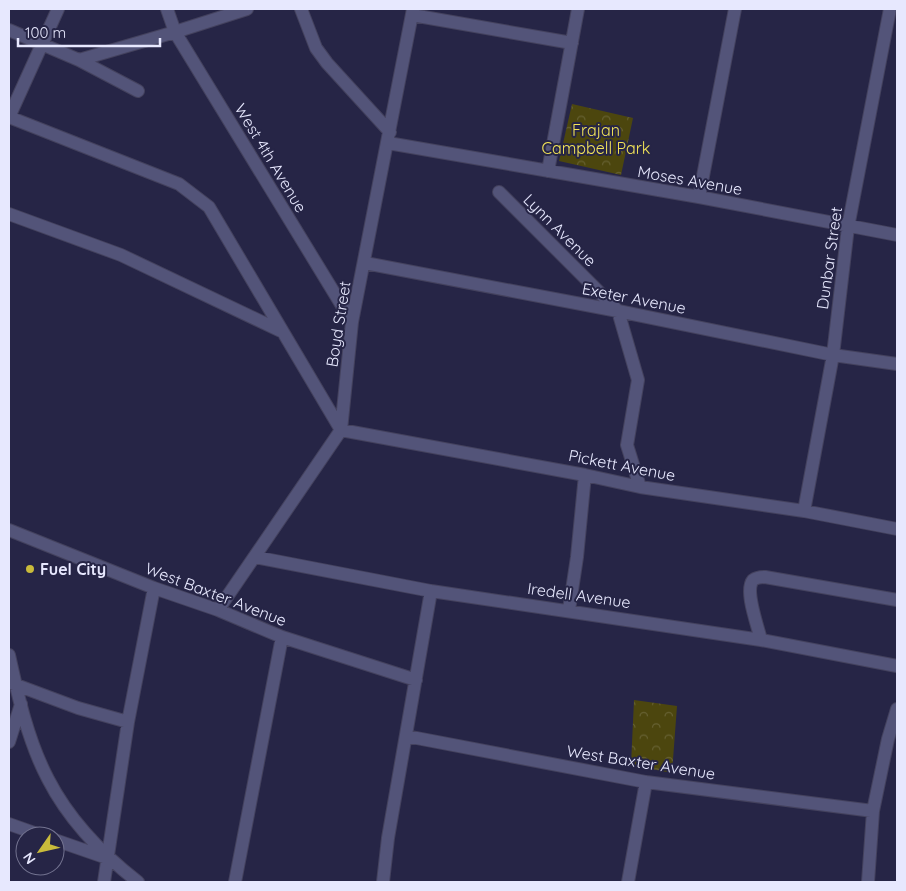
<svg xmlns="http://www.w3.org/2000/svg" width="906" height="891" font-family="Quicksand,sans-serif">
	<defs>
		<pattern id="forest-crowns" width="20" height="18" patternUnits="userSpaceOnUse" patternTransform="scale(1.25)"><rect width="20" height="18" fill="#4c460e"/><path d="M2 6a3 3 0 1 1 6 0M12 15a3 3 0 1 1 6 0" fill="none" stroke="#666132"/></pattern>
	</defs>
	<rect width="100%" height="100%" fill="#262546"/>
	<path fill="url(#forest-crowns)" d="M 572,104 L 633,118 L 621,175 L 559,161 Z
		M 634,700 L 677,706 L 672,773 L 631,765 Z"/>
	<path fill="#4c460e" d="M 574,130 L 610,136 L 606,157 L 571,151 Z"/>
	<g fill="none" stroke-linecap="round" stroke-linejoin="round">
		<defs>
			<path id="minor" d="M 167,9 L 175,32 L 352,322
				M 301,9 L 316,48 L 327,63 L 390,132
				M 412,15 L 572,43
				M 9,30 L 79,60 L 138,91
				M 79,60 L 175,32 L 247,9
				M 9,117 L 179,184 L 209,207 L 341,430 L 585,475 L 640,487 L 804,511 L 897,529
				M 9,117 L 58,9
				M 388,143 L 699,197 L 897,235
				M 548,171 L 578,9
				M 499,192 L 618,311 L 638,380 L 627,445 L 640,487
				M 699,197 L 735,9
				M 9,214 L 121,255 L 283,332
				M 365,263 L 618,311 L 833,355 L 897,364
				M 804,511 L 833,355 L 848,227 L 890,9
				M 9,530 L 154,588 L 218,610 L 282,637 L 416,680
				M 255,557 L 431,591 L 761,640 L 897,666
				M 218,610 L 341,430 L 352,322 L 413,9
				M 569,610 L 577,557 L 585,475
				M 761,640 C 758,626 744,591 753,580 C 757,577 761,577 765,577 L 897,600
				M 9,655 C 18,696 28,741 48,779 C 69,820 102,854 138,882
				M 11,683 L 78,708 L 128,722
				M 406,736 L 646,782 L 873,811
				M 9,742 L 21,704
				M 9,824 L 43,836
				M 55,840 L 107,858
				M 104,882 L 128,722 L 154,588
				M 235,882 L 282,637
				M 383,882 L 388,838 L 431,591
				M 628,882 L 646,782
				M 868,882 L 873,811 L 888,739 L 897,709"/>
		</defs>
		<use href="#minor" stroke="#44425e" stroke-width="14"/>
		<use href="#minor" stroke="#535479" stroke-width="12"/>
	</g>
	<circle fill="#c9bb3b" stroke="#262546" stroke-width="2" cx="30" cy="569" r="5"/>
	<g text-anchor="middle" dominant-baseline="central" stroke-width="4" stroke-linejoin="round" paint-order="stroke">
		<g font-size="16" fill="#f4e558" stroke="#262546">
			<text x="596" y="130">Frajan<tspan x="596" dy="18">Campbell Park</tspan></text>
		</g>
		<g font-size="16" fill="#e7e8fe" stroke="#262546">
			<text transform="translate(271 158) rotate(59)">West 4th Avenue</text>
			<text transform="translate(690 180) rotate(10)">Moses Avenue</text>
			<text transform="translate(560 230) rotate(45)">Lynn Avenue</text>
			<text transform="translate(829 258) rotate(-82)">Dunbar Street</text>
			<text transform="translate(634 298) rotate(11)">Exeter Avenue</text>
			<text transform="translate(338 324) rotate(-81)">Boyd Street</text>
			<text transform="translate(622 465) rotate(11)">Pickett Avenue</text>
			<text transform="translate(216 594) rotate(21)">West Baxter Avenue</text>
			<text transform="translate(579 595) rotate(8)">Iredell Avenue</text>
			<text transform="translate(641 762) rotate(9)">West Baxter Avenue</text>
		</g>
		<g font-size="16" font-weight="bold" fill="#e7e8fe" stroke="#262546" text-anchor="start">
			<text x="40" y="569">Fuel City</text>
		</g>
	</g>
	<rect width="906" height="891" fill="none" stroke="#e7e8fe" stroke-width="20"/>
	<g transform="translate(40 851) rotate(236)"><circle r="24" fill="#262546" stroke="#737390"/>
	<path d="M0-4L9 19L0 12L-9 19Z" fill="#c9bb3b"/>
	<text y="-8" font-size="14" font-weight="bold" text-anchor="middle" fill="#e7e8fe">N</text>
	</g>
	<path d="M18 38v8h142v-8" fill="none" stroke="#e7e8fe" stroke-width="2.5"/>
	<text x="25" y="38" font-size="15" fill="#e7e8fe" stroke="#262546" stroke-width="4" paint-order="stroke">100 m</text>
</svg>
